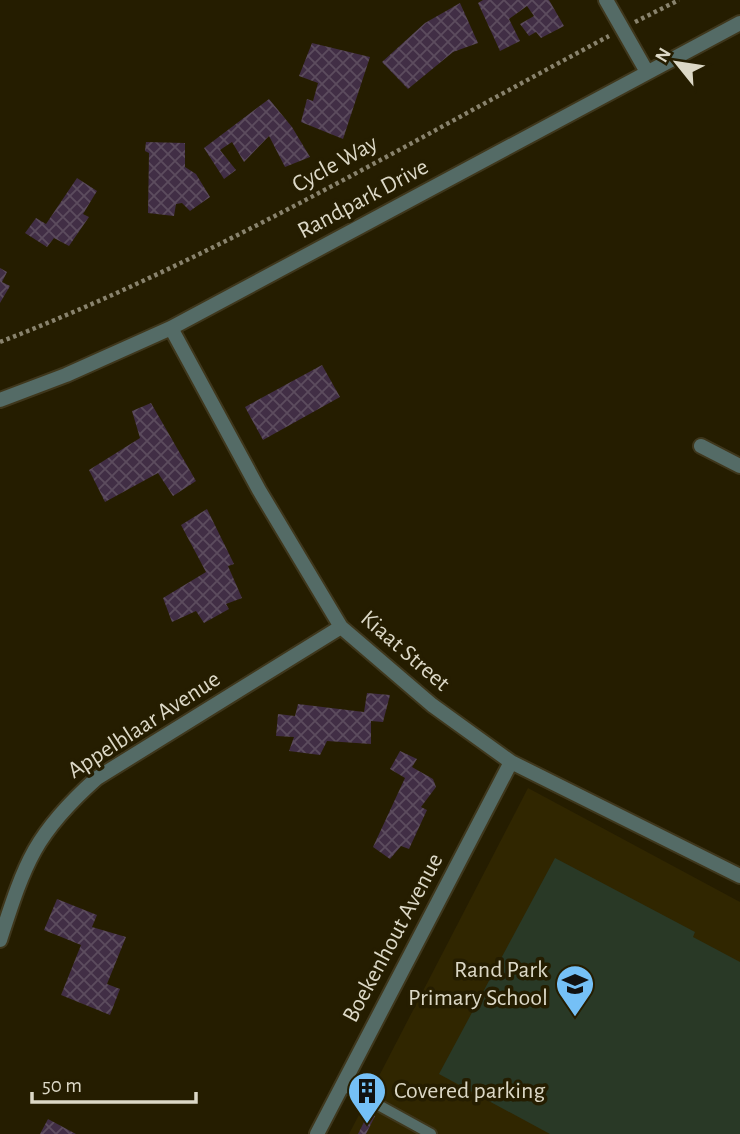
<svg xmlns="http://www.w3.org/2000/svg" width="740" height="1134" font-family="'Alegreya Sans',sans-serif">
	<defs>
		<pattern id="building-cross-hatch" width="8" height="8" patternUnits="userSpaceOnUse" patternTransform="scale(1.75)"><rect width="8" height="8" fill="#412e45"/><path d="M0 0l8 8M0 8l8-8" fill="none" stroke="#5c4c5e"/></pattern>
	</defs>
	<rect width="100%" height="100%" fill="#251d00"/>
	<path fill="#302600" d="M 528,788 L 740,902 L 740,1134 L 349,1134 Z"/>
	<path fill="#293926" d="M 555,858 L 695,932 L 693,937 L 740,962 L 740,1134 L 550,1134 L 439,1074 Z"/>
	<path fill="url(#building-cross-hatch)" d="M 483,0 L 549,0 L 564,26 L 541,38 L 536,32 L 529,36 L 520,24 L 534,16 L 527,6 L 509,19 L 520,41 L 500,51 L 478,3 Z
		M 460,3 L 478,43 L 453,52 L 408,89 L 382,62 L 425,23 Z
		M 312,43 L 370,57 L 343,139 L 301,122 L 307,99 L 313,101 L 318,83 L 299,76 Z
		M 269,99 L 292,127 L 310,157 L 285,167 L 269,136 L 244,162 L 232,142 L 220,150 L 236,170 L 224,179 L 204,148 Z
		M 146,142 L 185,143 L 185,167 L 196,174 L 210,197 L 190,211 L 182,203 L 176,204 L 174,216 L 148,213 L 149,153 L 145,151 Z
		M 77,178 L 97,191 L 83,214 L 89,217 L 69,246 L 54,238 L 47,247 L 25,233 L 36,218 L 46,224 Z
		M 0,268 L 7,272 L 2,282 L 10,286 L 0,303 Z
		M 322,365 L 340,397 L 263,440 L 245,407 Z
		M 151,403 L 196,481 L 173,496 L 158,473 L 105,502 L 89,470 L 140,438 L 132,411 Z
		M 207,509 L 234,564 L 228,566 L 242,598 L 226,604 L 229,609 L 204,623 L 196,611 L 172,622 L 163,598 L 206,572 L 181,525 Z
		M 367,693 L 390,695 L 383,722 L 371,721 L 371,744 L 327,741 L 320,755 L 289,751 L 294,737 L 276,736 L 278,714 L 295,716 L 298,704 L 364,712 Z
		M 400,751 L 417,759 L 412,767 L 433,779 L 436,787 L 421,807 L 427,810 L 409,849 L 401,846 L 390,859 L 373,847 L 405,778 L 390,769 Z
		M 57,899 L 97,915 L 92,927 L 126,937 L 107,984 L 120,989 L 110,1015 L 61,995 L 81,945 L 44,930 Z
		M 369,1112 L 375,1116 L 366,1134 L 358,1134 Z
		M 48,1119 L 76,1134 L 40,1134 Z"/>
	<g fill="none" stroke-linecap="round" stroke-linejoin="round">
		<defs>
			<path id="service" d="M 342,1085 L 431,1134"/>
			<path id="minor" d="M 606,0 L 647,72
				M 171,328 L 259,490 L 341,627 L 432,705 L 511,762 L 740,876
				M 0,400 L 66,375 L 171,328 L 740,23
				M 701,446 L 740,466
				M 0,940 C 25,863 34,834 97,778 L 341,627
				M 317,1134 L 511,762"/>
		</defs>
		<use href="#service" stroke="#3f371c" stroke-width="14"/>
		<use href="#minor" stroke="#3f371c" stroke-width="18"/>
		<path stroke="#89836d" stroke-width="4.5" stroke-dasharray="3.5 3.5" stroke-linecap="butt" d="M 635,22 L 679,0
			M 0,342 C 212,260 408,143 609,36"/>
		<use href="#service" stroke="#546b66" stroke-width="10"/>
		<use href="#minor" stroke="#546b66" stroke-width="14"/>
	</g>
	<defs>
		<symbol id="school-pin" viewBox="-11 -11 22 30"><path d="M0 17L-7.5 6A9.5 9.5 0 1 1 7.5 6Z" fill="#75c0f6" stroke="#251d00"/><path d="M0-5L7-2L0 1L-7-2ZM-4 1L0 2.5L4 1V4Q0 6-4 4Z" fill="#111"/></symbol>
		<symbol id="building-pin" viewBox="-11 -11 22 30"><path d="M0 17L-7.5 6A9.5 9.5 0 1 1 7.5 6Z" fill="#75c0f6" stroke="#251d00"/><path d="M-4-6H4V6H1V3H-1V6H-4ZM-2.5-4.3h1.7v1.8h-1.7ZM.8-4.3h1.7v1.8H.8ZM-2.5-1h1.7V.8h-1.7ZM.8-1h1.7V.8H.8Z" fill="#111"/></symbol>
	</defs>
	<g fill-rule="evenodd">
		<use href="#school-pin" x="553" y="962" width="44" height="60"/>
		<use href="#building-pin" x="345" y="1069" width="44" height="60"/>
	</g>
	<g text-anchor="middle" dominant-baseline="central" stroke-width="7" stroke-linejoin="round" paint-order="stroke">
		<g font-size="24" fill="#dcd8c6" stroke="#251d00">
			<text transform="translate(335 164) rotate(-29)">Cycle Way</text>
			<text transform="translate(363 199) rotate(-28)">Randpark Drive</text>
			<text transform="translate(405 651) rotate(41)">Kiaat Street</text>
			<text transform="translate(144 725) rotate(-33)">Appelblaar Avenue</text>
			<text transform="translate(393 938) rotate(-62)">Boekenhout Avenue</text>
		</g>
		<g font-size="24" fill="#dcd8c6" stroke="#251d00" text-anchor="end">
			<text x="548" y="970">Rand Park<tspan x="548" dy="28">Primary School</tspan></text>
			<text x="394" y="1091" text-anchor="start">Covered parking</text>
		</g>
	</g>
	<g transform="translate(677 63) rotate(300)" stroke="#251d00" stroke-width="5" paint-order="stroke">
	<path d="M0-5L12 26L0 18L-12 26Z" fill="#dcd8c6"/>
	<text y="-10" font-size="19" font-weight="bold" text-anchor="middle" fill="#dcd8c6">N</text>
	</g>
	<path d="M32 1092v10h164v-10" fill="none" stroke="#dcd8c6" stroke-width="3.5"/>
	<text x="42" y="1092" font-size="21" fill="#dcd8c6" stroke="#251d00" stroke-width="5" paint-order="stroke">50 m</text>
</svg>
